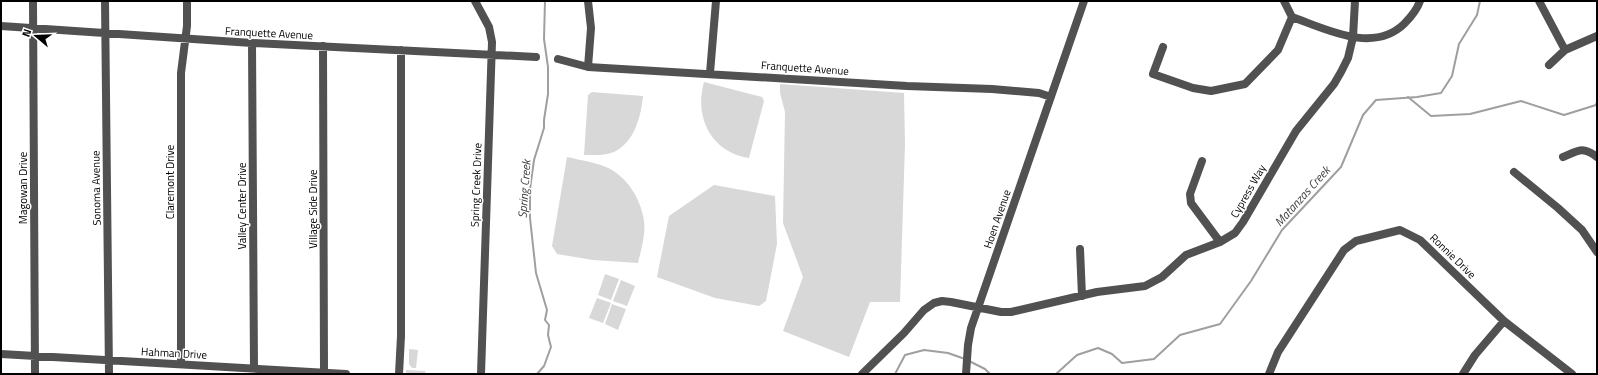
<svg xmlns="http://www.w3.org/2000/svg" width="1598" height="375" font-family="'Titillium Web',sans-serif">
	<rect width="100%" height="100%" fill="#fff"/>
	<path fill="#d8d8d8" d="M 704,82 L 762,97 L 764,101 L 749,158 C 711,152 694,117 704,82 Z
		M 780,84 L 904,93 L 905,144 L 900,302 L 870,302 L 849,357 L 783,331 L 803,277 L 783,223 L 785,112 L 780,93 Z
		M 592,92 L 643,96 C 641,116 635,142 614,152 C 605,156 594,155 584,155 L 588,95 Z
		M 567,157 C 580,160 594,162 606,167 C 627,176 641,199 644,221 C 646,234 641,250 638,263 L 593,260 L 557,254 L 552,246 Z
		M 714,185 L 775,196 L 777,244 L 766,301 L 759,306 L 715,298 L 657,277 L 669,216 Z
		M 605,274 L 619,279 L 611,300 L 598,295 Z
		M 621,280 L 635,286 L 627,306 L 613,301 Z
		M 597,298 L 611,303 L 603,323 L 589,318 Z
		M 612,304 L 626,309 L 618,330 L 605,324 Z
		M 409,349 L 418,350 L 416,368 L 412,368 L 409,364 Z
		M 406,370 L 425,371 L 426,374 L 406,374 Z"/>
	<g fill="none" stroke-linecap="round" stroke-linejoin="round">
		<path stroke="#9f9f9f" stroke-width="2" d="M 1408,97 L 1431,116 L 1470,114 L 1521,101 L 1564,115 L 1596,105 L 1597,102
			M 969,361 L 985,369 L 990,374
			M 537,374 L 544,366 L 551,347 L 548,335 L 549,325 L 545,320 L 547,310 L 536,273 L 530,218 L 530,189 L 534,160 L 544,128 L 544,120 L 548,94 L 548,67 L 544,39 L 545,1
			M 895,374 L 905,355 L 924,350 L 948,353 L 965,359
			M 1056,374 L 1077,355 L 1098,348 L 1112,354 L 1122,363 L 1154,359 L 1180,335 L 1220,324 L 1251,281 L 1282,230 L 1341,167 L 1363,115 L 1376,100 L 1417,97 L 1441,93 L 1452,76 L 1459,44 L 1477,15 L 1480,1"/>
		<path stroke="#515151" stroke-width="8" d="M 33,1 L 35,374
			M 105,1 L 109,374
			M 475,1 L 489,27 L 492,42 L 481,374
			M 588,1 L 591,28 L 588,67
			M 1539,1 L 1565,50
			M 1292,17 C 1326,29 1373,54 1404,24 C 1411,17 1417,10 1420,1
			M 1,26 L 252,43 L 536,57
			M 252,43 L 254,368
			M 323,46 L 324,372
			M 1163,47 L 1153,74 L 1193,88 L 1211,91 L 1245,84 L 1278,50 L 1292,17 L 1284,1
			M 558,59 L 588,67 L 907,86 L 992,89 L 1039,93 L 1051,97
			M 1549,65 L 1565,50 L 1597,36
			M 710,73 L 716,1
			M 1563,157 C 1579,150 1583,146 1597,157
			M 1202,161 L 1190,194 L 1191,203 L 1220,242
			M 1514,172 L 1558,208 L 1582,230 L 1597,252
			M 1080,249 L 1082,296
			M 1,354 L 346,374
			M 181,364 L 181,73 L 187,26 L 187,1
			M 399,374 L 401,336 L 401,50
			M 862,374 L 904,333 L 924,310 L 934,303 L 942,301 L 951,302 L 1001,312 L 1011,312 L 1097,292 L 1145,286 L 1162,277 L 1186,255 L 1220,242 L 1235,233 L 1243,222 L 1296,131 L 1334,84 L 1341,72 L 1348,58 L 1353,37 L 1355,1
			M 966,374 L 968,345 L 971,328 L 1084,1
			M 1269,374 L 1278,352 L 1344,250 L 1356,241 L 1400,230 L 1420,240 L 1504,321 L 1572,374
			M 1463,374 L 1475,355 L 1504,321"/>
	</g>
	<g text-anchor="middle" dominant-baseline="central" stroke-width="3" stroke-linejoin="round" paint-order="stroke">
		<g font-size="11" fill="#000" stroke="#fff">
			<text transform="translate(269 33) rotate(3)">Franquette Avenue</text>
			<text transform="translate(805 68) rotate(4)">Franquette Avenue</text>
			<text transform="translate(170 182) rotate(-90)">Claremont Drive</text>
			<text transform="translate(476 185) rotate(-88)">Spring Creek Drive</text>
			<text transform="translate(23 188) rotate(-90)">Magowan Drive</text>
			<text transform="translate(96 188) rotate(-91)">Sonoma Avenue</text>
			<text transform="translate(1248 191) rotate(-60)">Cypress Way</text>
			<text transform="translate(242 206) rotate(-90)">Valley Center Drive</text>
			<text transform="translate(313 209) rotate(-90)">Village Side Drive</text>
			<text transform="translate(997 219) rotate(-71)">Hoen Avenue</text>
			<text transform="translate(1453 256) rotate(44)">Ronnie Drive</text>
			<text transform="translate(174 353) rotate(3)">Hahman Drive</text>
		</g>
		<g font-size="12" font-style="italic" fill="#404040" stroke="#fff">
			<text transform="translate(524 189) rotate(-86)">Spring Creek</text>
			<text transform="translate(1302 196) rotate(-48)">Matanzas Creek</text>
		</g>
	</g>
	<rect width="1598" height="375" fill="none" stroke="#000000" stroke-width="4"/>
	<g transform="translate(36 36) rotate(289)" stroke="#ffffff" stroke-width="3" paint-order="stroke">
	<path d="M0-3L7 15L0 10L-7 15Z" fill="#000000"/>
	<text y="-6" font-size="11" font-weight="bold" text-anchor="middle" fill="#000000">N</text>
	</g>
</svg>
